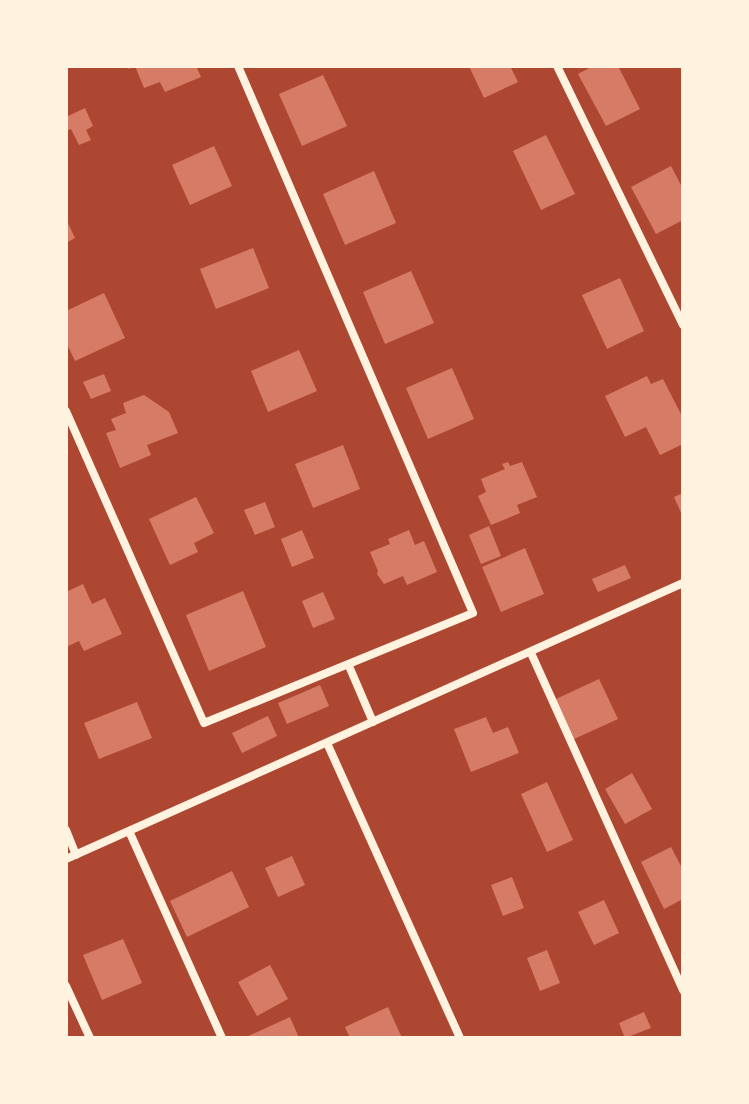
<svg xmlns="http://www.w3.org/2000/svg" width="749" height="1104" font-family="Arial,sans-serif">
	<rect width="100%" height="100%" fill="#c8553d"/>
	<path fill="#ae4732" d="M 66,66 L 683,66 L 683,1038 L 66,1038 Z"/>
	<path fill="#d67c66" d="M 126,66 L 196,66 L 201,77 L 165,92 L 160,82 L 144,88 L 135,66 L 128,69 Z
		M 469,66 L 510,66 L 518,82 L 484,98 Z
		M 593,66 L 618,66 L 640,109 L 606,126 L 578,74 Z
		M 323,75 L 347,126 L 302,146 L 279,94 Z
		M 85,108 L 93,126 L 86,130 L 91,140 L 79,145 L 71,129 L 66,131 L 66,117 Z
		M 546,135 L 575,194 L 541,210 L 513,151 Z
		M 214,146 L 232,186 L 190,205 L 172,165 Z
		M 671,166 L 683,189 L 683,220 L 656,234 L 631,187 Z
		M 374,171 L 396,223 L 345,245 L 323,194 Z
		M 66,219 L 75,238 L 66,243 Z
		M 253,248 L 269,288 L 216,309 L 200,269 Z
		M 411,271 L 434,323 L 385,344 L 363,292 Z
		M 620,278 L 644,331 L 607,349 L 582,295 Z
		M 104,293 L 125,338 L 75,361 L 66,342 L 66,311 Z
		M 299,350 L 317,391 L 268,412 L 251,371 Z
		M 452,368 L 474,419 L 428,439 L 406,388 Z
		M 104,374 L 111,391 L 91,399 L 83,382 Z
		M 647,376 L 651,384 L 663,379 L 683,418 L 683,444 L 660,455 L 646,427 L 625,437 L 605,396 Z
		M 144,395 L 169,412 L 178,433 L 147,445 L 151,455 L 120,468 L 106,433 L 116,430 L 111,419 L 126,413 L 123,403 Z
		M 343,445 L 360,489 L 313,508 L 295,464 Z
		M 508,462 L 510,466 L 522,462 L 537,497 L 517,505 L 520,513 L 491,525 L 478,496 L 486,492 L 481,479 L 505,469 L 502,464 Z
		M 683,493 L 683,517 L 674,497 Z
		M 196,497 L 214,533 L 194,543 L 198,552 L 170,565 L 149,519 Z
		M 265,502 L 275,527 L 255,535 L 244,510 Z
		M 489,526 L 501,556 L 481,564 L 469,535 Z
		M 302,530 L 314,558 L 292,567 L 281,539 Z
		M 409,530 L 415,545 L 424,541 L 437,572 L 407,585 L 403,576 L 384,584 L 377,574 L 378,571 L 370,552 L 390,544 L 388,539 Z
		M 525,548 L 544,594 L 501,612 L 482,567 Z
		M 625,565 L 631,578 L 598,592 L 592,579 Z
		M 83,584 L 92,604 L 105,598 L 122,634 L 84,651 L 79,641 L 66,647 L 66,592 Z
		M 243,591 L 266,647 L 209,671 L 186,615 Z
		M 323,592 L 335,619 L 313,628 L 302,601 Z
		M 599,679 L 618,719 L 574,739 L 556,699 Z
		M 320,685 L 329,706 L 287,724 L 278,703 Z
		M 137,702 L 152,738 L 99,759 L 84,723 Z
		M 268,716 L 277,736 L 242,753 L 232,733 Z
		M 486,717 L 493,733 L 508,727 L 519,753 L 471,772 L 454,729 Z
		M 632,773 L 652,809 L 625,824 L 605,789 Z
		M 547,782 L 573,840 L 547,852 L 521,794 Z
		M 671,847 L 683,870 L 683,899 L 664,909 L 641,862 Z
		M 292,856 L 305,885 L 278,897 L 265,868 Z
		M 232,871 L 249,907 L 187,937 L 170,901 Z
		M 512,877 L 524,908 L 503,916 L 491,885 Z
		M 604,900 L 619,933 L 594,945 L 578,912 Z
		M 123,939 L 142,983 L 102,1000 L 83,955 Z
		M 547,950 L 560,983 L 540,991 L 527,958 Z
		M 270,965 L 288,999 L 257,1016 L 238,982 Z
		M 388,1007 L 402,1038 L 350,1038 L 345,1027 Z
		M 644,1012 L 651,1028 L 625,1038 L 619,1023 Z
		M 290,1017 L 299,1038 L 244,1038 Z"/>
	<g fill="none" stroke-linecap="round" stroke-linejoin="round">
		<path stroke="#fff3e0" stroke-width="8" d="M 557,66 L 683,325
			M 66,411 L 204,723 L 473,613 L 238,66
			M 531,653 L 683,990
			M 349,666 L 373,722
			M 327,743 L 460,1038
			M 66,830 L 76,855
			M 129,831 L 222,1038
			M 66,859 L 683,583
			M 66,986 L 90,1038"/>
	</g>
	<rect width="749" height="1104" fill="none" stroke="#fff3e0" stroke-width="136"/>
</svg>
